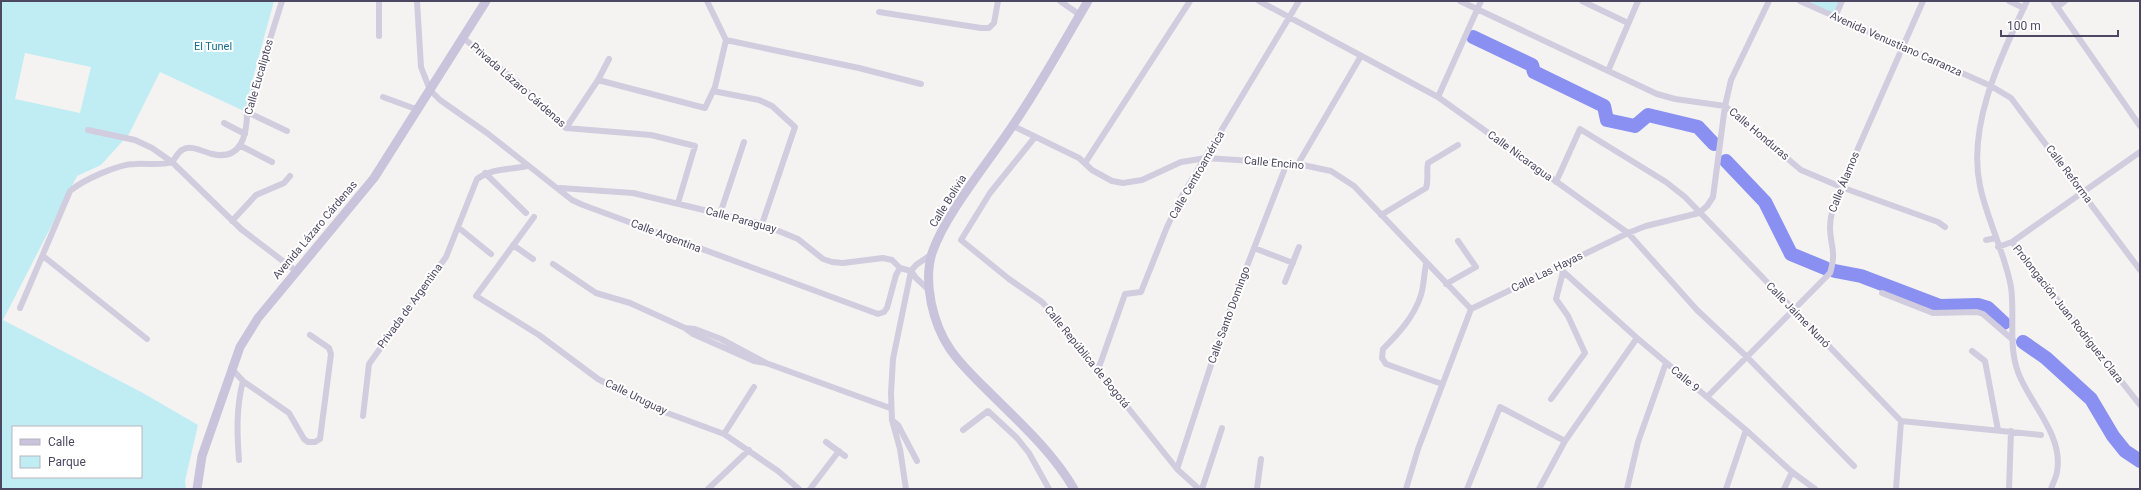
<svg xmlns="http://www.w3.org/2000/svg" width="2141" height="490" font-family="Roboto,sans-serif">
	<rect width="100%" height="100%" fill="#f4f3f1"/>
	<path fill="#bfedf3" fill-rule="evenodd" d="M 1,1 L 274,1 L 244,111 L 160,72 L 129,134 L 101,165 L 77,176 L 3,320 L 143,393 L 198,425 L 185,481 L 186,489 L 1,489 ZM 25,53 L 91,67 L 80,113 L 15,99 ZM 13,427 L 141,427 L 141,477 L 13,477 Z
		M 1801,1 L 1842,1 L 1835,17 Z"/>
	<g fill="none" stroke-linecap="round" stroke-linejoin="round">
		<path stroke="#8990f2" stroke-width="14" d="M 1473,37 L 1532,65 L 1534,72 L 1604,106 L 1607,120 L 1635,126 L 1648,115 L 1698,127 L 1714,144
			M 1726,161 L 1765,202 L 1791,254 L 1825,268
			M 1835,271 L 1861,276 L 1940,306 L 1978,305 L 1988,308 L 2004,323
			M 2023,342 L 2046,358 L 2091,399 L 2113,436 L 2125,451 L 2140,461"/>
		<path stroke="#d1cddf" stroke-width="6" d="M 379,1 L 379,36
			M 417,1 L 421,67 L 430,90 L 440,100 L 487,133 L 572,200 L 583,205 L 878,314 L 884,312 L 887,308 L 896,275 L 900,268
			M 1060,1 L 1080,15
			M 1259,1 L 1438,97 L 1628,233 L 1697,310 L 1747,357 L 1854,466
			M 1460,1 L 1657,94 L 1675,99 L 1725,106 L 1801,170 L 1841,187 L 1938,222 L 1945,227
			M 1582,1 L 1628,23
			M 1800,1 L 1991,86 L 2011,98 L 2140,270
			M 2009,1 L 2024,8
			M 2027,1 C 2001,56 1967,125 1980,186 C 1987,220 2005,253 2011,287 C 2015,315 2008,345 2018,372 C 2029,403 2064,435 2057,472 C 2056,478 2053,483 2051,489
			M 2053,1 L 2140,126
			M 2057,7 L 2065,1
			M 879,12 L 981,28 L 989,28 L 994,23 L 998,1
			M 1835,17 L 1842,1
			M 462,37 L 516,81 L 566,128 L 651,135 L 695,146 L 678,203
			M 726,40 L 859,68 L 921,84
			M 1608,71 L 1638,1
			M 598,80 L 705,108 L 715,87 L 726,40 L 707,1
			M 713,91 L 759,100 L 772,106 L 795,127 L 762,224
			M 383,97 L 413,108 L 419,109
			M 1438,97 L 1481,1
			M 247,112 L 287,131
			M 224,123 L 245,134
			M 1013,126 L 1079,158 L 1092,170 L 1112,181 L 1123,183 L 1142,180 L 1181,162 L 1206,158 L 1298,164 L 1331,171 L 1354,186 L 1471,309
			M 566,128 L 598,80 L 609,59
			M 88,130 L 135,140 L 152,148 L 172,162 L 241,229 L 296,271
			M 1035,137 L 990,193 L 961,240 L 1009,279 L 1042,302 L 1053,314 L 1177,469 L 1199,489
			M 241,146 L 272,162
			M 172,162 C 175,159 178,152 182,150 C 190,144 204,152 212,154 C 242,161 247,134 247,112 L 282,1
			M 1085,163 L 1190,1
			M 1298,164 L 1361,56
			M 485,173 L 526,213
			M 1556,182 L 1580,129 L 1666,182 L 1685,197 L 1901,421 L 2041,435
			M 560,188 L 633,193 L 762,224 L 798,239 L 823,259 L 832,262 L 843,263 L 883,258 L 892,260 L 900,268 L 911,271 L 916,278 L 930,291
			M 720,214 L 744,142
			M 1381,215 L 1426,188 C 1429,179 1426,171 1428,163 L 1458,145
			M 534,217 L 476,296 L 539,335 L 598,379 L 651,407 L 724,434 L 778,471 L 799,489
			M 232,221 L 256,195 L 284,183 L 290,176
			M 459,228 L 491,254
			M 1986,240 L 1996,238
			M 2012,242 L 2140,405
			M 513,245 L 533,259
			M 1998,247 L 2012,242 L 2140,152
			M 1254,248 L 1293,263
			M 43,256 L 147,339
			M 553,264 L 596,293 L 630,303 L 685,328 L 693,334 L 754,361 L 766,363
			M 1426,264 C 1424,274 1424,285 1421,295 C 1414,317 1398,334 1383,349 L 1382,358 L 1386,364 L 1442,384
			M 1557,266 L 1637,338 L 1746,430 L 1792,472 L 1815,489
			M 1285,282 L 1299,247
			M 1446,284 L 1476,267 L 1458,241
			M 1882,293 L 1933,313 L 1977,312 L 1983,314 L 2013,340
			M 20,308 L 70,191 C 83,180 118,164 135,164 C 148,163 160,166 172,162
			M 685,328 L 695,329 L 721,339 L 766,363 L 890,408
			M 1972,351 L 1985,361 L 1998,430
			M 231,368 L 243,381 L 289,413 L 304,439 L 308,442 L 315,442 L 320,439 L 331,354 L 329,348 L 310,335
			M 1098,370 L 1125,294 L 1141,292 L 1167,227 L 1182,196 L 1299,1
			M 1707,397 L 1830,273 C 1837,251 1830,246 1830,227 C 1830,213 1836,200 1841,187 L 1923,1
			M 1551,399 L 1585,353 L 1568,316 L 1556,299 L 1563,272
			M 363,416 L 369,364 L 446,257 L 477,179 C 492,168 509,170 527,166
			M 892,420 L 898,425 L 917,461
			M 963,430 L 988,411 L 1017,438 L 1029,453 L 1049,489
			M 724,434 L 754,387
			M 826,442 L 845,456
			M 239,460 C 237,433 236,408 243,381
			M 1177,469 L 1223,328 L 1287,163
			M 708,489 L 749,450
			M 810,489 L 839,451
			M 906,489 L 900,449 L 892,420 L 891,393 L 893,359 L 911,271 L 916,265 L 932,254
			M 1202,489 L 1222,428
			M 1257,489 L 1261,459
			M 1406,489 L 1418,449 L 1471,309 L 1628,233 L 1646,226 L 1699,213 L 1707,206 L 1713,197 L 1725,106 L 1731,80 L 1769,1
			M 1467,489 L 1500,407 L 1565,441
			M 1539,489 L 1565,441 L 1637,338
			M 1627,489 L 1638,442 L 1666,363
			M 1726,489 L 1746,430
			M 1784,489 L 1792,472
			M 1896,489 L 1901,421
			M 2009,489 L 2011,431"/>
		<path stroke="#c9c3db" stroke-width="9" d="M 197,489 L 202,456 L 240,347 L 258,318 L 374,178 L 486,1
			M 1074,489 C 1052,451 1017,420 986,389 C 973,376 960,364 950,349 C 933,324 923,283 932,253 C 946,213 987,164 1011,128 C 1039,88 1063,43 1088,1"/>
	</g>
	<g text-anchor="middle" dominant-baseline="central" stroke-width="4" stroke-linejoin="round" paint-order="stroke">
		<g font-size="11" fill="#4d4861" stroke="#fff">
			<text transform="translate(1896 44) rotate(24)">Avenida Venustiano Carranza</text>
			<text transform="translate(259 77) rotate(-74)">Calle Eucaliptos</text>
			<text transform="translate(518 85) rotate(41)">Privada Lázaro Cárdenas</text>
			<text transform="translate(1759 134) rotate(40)">Calle Honduras</text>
			<text transform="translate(1520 156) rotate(36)">Calle Nicaragua</text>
			<text transform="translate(1274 163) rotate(5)">Calle Encino</text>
			<text transform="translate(2069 174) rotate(53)">Calle Reforma</text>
			<text transform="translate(1197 175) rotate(-60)">Calle Centroamérica</text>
			<text transform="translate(1844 182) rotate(-68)">Calle Álamos</text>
			<text transform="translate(948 201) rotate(-58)">Calle Bolivia</text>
			<text transform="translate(741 220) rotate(15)">Calle Paraguay</text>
			<text transform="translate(315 230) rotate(-50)">Avenida Lázaro Cárdenas</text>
			<text transform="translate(666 236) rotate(21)">Calle Argentina</text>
			<text transform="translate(1547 272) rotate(-26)">Calle Las Hayas</text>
			<text transform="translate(410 306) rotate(-54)">Privada de Argentina</text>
			<text transform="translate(2068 314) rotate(52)">Prolongación Juan Rodríguez Clara</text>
			<text transform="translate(1229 315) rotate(-70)">Calle Santo Domingo</text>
			<text transform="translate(1798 315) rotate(46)">Calle Jaime Nunó</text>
			<text transform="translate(1087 357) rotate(51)">Calle República de Bogotá</text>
			<text transform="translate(1685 379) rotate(40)">Calle 9</text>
			<text transform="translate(636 397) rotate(26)">Calle Uruguay</text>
		</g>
		<g font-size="11" fill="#116e89" stroke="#fff">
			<text x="213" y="46">El Tunel</text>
		</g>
	</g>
	<rect width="2141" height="490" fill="none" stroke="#4d4861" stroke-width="4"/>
	<rect x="12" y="426" width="130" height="52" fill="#ffffff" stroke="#b8b6c0"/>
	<rect x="20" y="439" width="20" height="6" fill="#c9c3db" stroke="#b8b6c0"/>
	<text x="48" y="446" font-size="12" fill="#4d4861">Calle</text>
	<rect x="20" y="456" width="20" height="12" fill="#bfedf3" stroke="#b8b6c0"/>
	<text x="48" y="466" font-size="12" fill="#4d4861">Parque</text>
	<path d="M2001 30v6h117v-6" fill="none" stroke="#4d4861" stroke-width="2"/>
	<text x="2007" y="30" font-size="12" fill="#4d4861" stroke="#ffffff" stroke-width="3" paint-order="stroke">100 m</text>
</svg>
